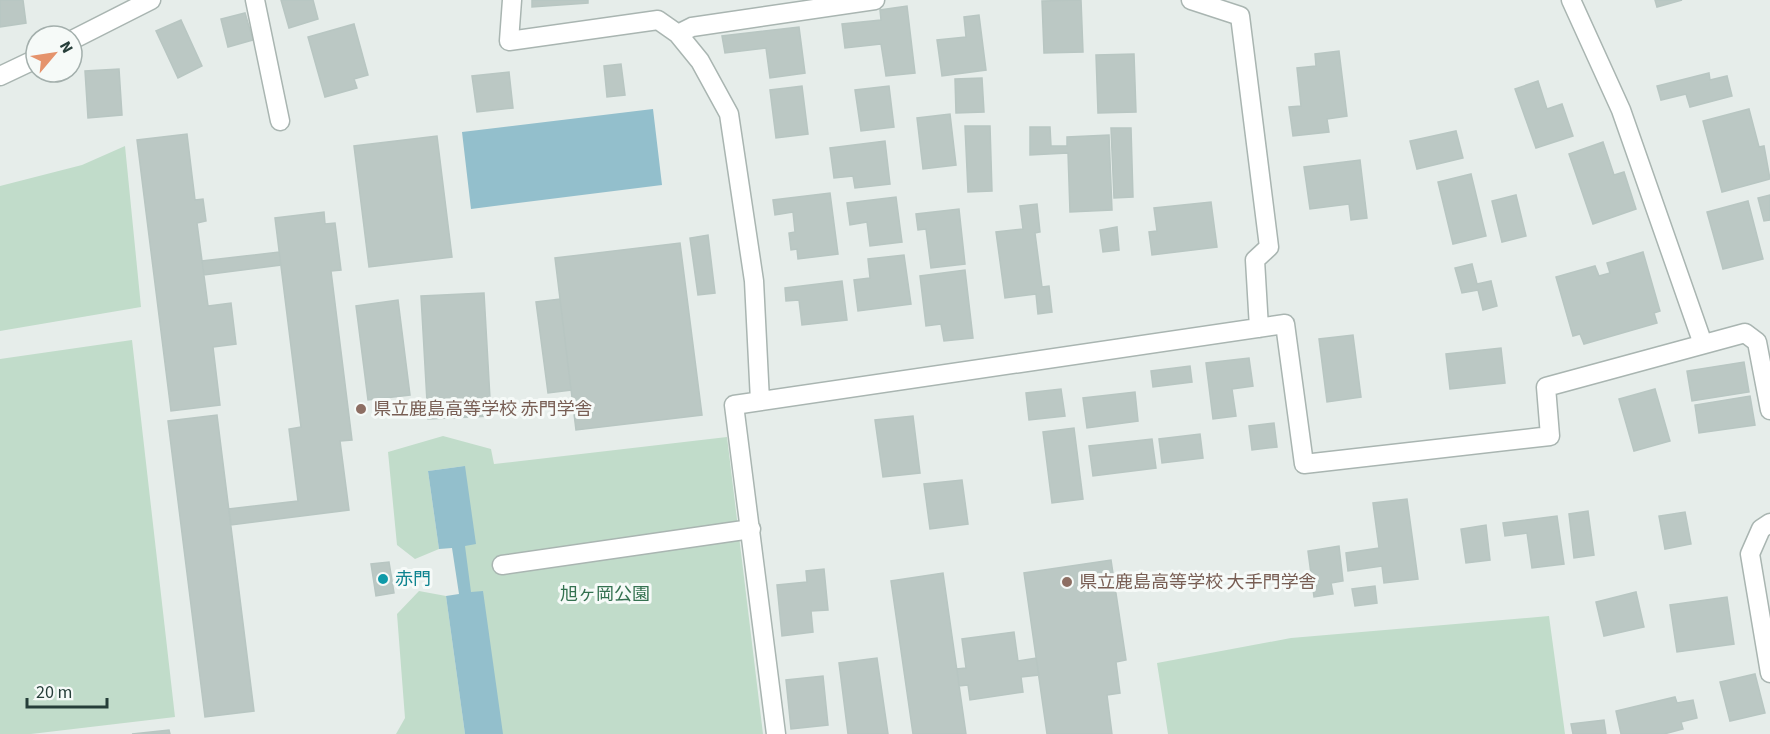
<svg xmlns="http://www.w3.org/2000/svg" width="1770" height="734" font-family="'Source Sans 3','Noto Sans JP',sans-serif">
	<rect width="100%" height="100%" fill="#e6edea"/>
	<path fill="#c1dcca" d="M 125,146 L 141,307 L 0,331 L 0,186 L 82,165 Z
		M 132,340 L 175,717 L 31,734 L 0,734 L 0,359 Z
		M 443,436 L 491,449 L 494,464 L 727,437 L 763,734 L 486,734 L 443,470 L 465,466 L 428,471 L 439,549 L 415,559 L 397,545 L 388,452 Z
		M 419,591 L 446,596 L 465,734 L 396,734 L 405,718 L 397,614 Z
		M 1549,616 L 1565,734 L 1168,734 L 1157,663 L 1291,638 Z"/>
	<path fill="#93bfcc" d="M 653,109 L 662,185 L 471,209 L 462,132 Z
		M 465,466 L 476,544 L 465,546 L 471,592 L 483,591 L 503,734 L 465,734 L 446,596 L 459,594 L 452,548 L 439,549 L 428,471 Z"/>
	<path fill="#bbc8c4" stroke="#b8c6c2" stroke-width="1.5" d="M 0,0 L 23,0 L 26,23 L 0,27 Z
		M 281,0 L 313,0 L 318,19 L 289,28 Z
		M 532,0 L 588,0 L 588,3 L 532,7 Z
		M 1081,0 L 1083,52 L 1044,53 L 1042,1 Z
		M 1655,0 L 1682,0 L 1657,7 Z
		M 907,6 L 915,73 L 886,76 L 881,44 L 845,48 L 842,24 L 881,20 L 880,10 Z
		M 245,13 L 253,40 L 228,47 L 221,19 Z
		M 979,15 L 986,70 L 942,76 L 937,40 L 966,37 L 964,17 Z
		M 181,20 L 202,66 L 178,78 L 156,31 Z
		M 354,24 L 368,75 L 354,79 L 357,88 L 325,97 L 308,37 Z
		M 799,27 L 805,73 L 770,78 L 766,48 L 725,53 L 722,36 Z
		M 1339,51 L 1347,116 L 1327,119 L 1329,132 L 1293,136 L 1289,107 L 1301,106 L 1297,68 L 1316,66 L 1315,54 Z
		M 1134,54 L 1136,112 L 1098,113 L 1096,55 Z
		M 621,64 L 625,95 L 607,97 L 604,66 Z
		M 119,69 L 122,115 L 88,118 L 85,71 Z
		M 509,72 L 513,108 L 477,112 L 472,76 Z
		M 1709,73 L 1710,80 L 1727,76 L 1732,96 L 1690,107 L 1686,94 L 1661,100 L 1657,86 Z
		M 982,78 L 984,112 L 956,113 L 955,79 Z
		M 1538,81 L 1547,109 L 1562,104 L 1573,136 L 1536,148 L 1515,89 Z
		M 802,86 L 808,134 L 776,138 L 770,90 Z
		M 889,86 L 894,127 L 861,131 L 855,90 Z
		M 1749,109 L 1759,147 L 1764,146 L 1770,179 L 1722,192 L 1703,121 Z
		M 950,114 L 956,165 L 923,169 L 917,118 Z
		M 965,126 L 990,126 L 992,191 L 968,192 Z
		M 1030,127 L 1050,127 L 1051,146 L 1067,146 L 1067,137 L 1109,135 L 1112,210 L 1070,212 L 1068,153 L 1030,155 Z
		M 1111,128 L 1131,128 L 1133,197 L 1114,198 Z
		M 1456,131 L 1463,158 L 1417,169 L 1410,141 Z
		M 187,134 L 195,200 L 203,199 L 206,221 L 197,223 L 208,306 L 231,303 L 236,344 L 213,347 L 220,405 L 171,411 L 137,140 Z
		M 437,136 L 452,257 L 369,267 L 354,146 Z
		M 885,141 L 890,184 L 855,188 L 853,176 L 834,178 L 830,148 Z
		M 1603,142 L 1614,175 L 1624,172 L 1636,209 L 1593,224 L 1569,154 Z
		M 1360,160 L 1367,218 L 1351,220 L 1349,204 L 1310,209 L 1304,167 Z
		M 1471,174 L 1486,236 L 1453,244 L 1438,182 Z
		M 830,193 L 838,254 L 798,259 L 797,249 L 791,250 L 789,233 L 795,232 L 793,212 L 775,215 L 773,200 Z
		M 1516,195 L 1526,236 L 1502,242 L 1492,201 Z
		M 1770,195 L 1770,220 L 1764,221 L 1758,198 Z
		M 896,197 L 902,242 L 870,246 L 867,222 L 850,225 L 847,203 Z
		M 1748,201 L 1763,259 L 1723,269 L 1707,212 Z
		M 1211,202 L 1217,247 L 1152,255 L 1149,232 L 1157,231 L 1154,208 Z
		M 1037,204 L 1040,232 L 1035,233 L 1042,287 L 1049,286 L 1052,312 L 1038,314 L 1036,294 L 1005,298 L 996,232 L 1023,229 L 1020,206 Z
		M 959,209 L 965,264 L 931,268 L 926,229 L 918,230 L 916,214 Z
		M 324,212 L 325,224 L 335,223 L 341,270 L 331,271 L 352,440 L 340,441 L 349,510 L 231,525 L 229,509 L 298,501 L 289,429 L 301,427 L 275,218 Z
		M 1117,227 L 1119,250 L 1103,252 L 1100,230 Z
		M 708,235 L 715,293 L 698,295 L 690,238 Z
		M 680,243 L 702,415 L 576,430 L 555,258 Z
		M 279,252 L 281,265 L 204,275 L 202,261 Z
		M 1643,252 L 1660,311 L 1654,313 L 1657,323 L 1584,344 L 1580,334 L 1573,336 L 1556,277 L 1595,266 L 1599,276 L 1610,273 L 1607,263 Z
		M 904,255 L 911,304 L 858,311 L 854,280 L 870,278 L 868,259 Z
		M 1472,264 L 1477,284 L 1491,281 L 1497,306 L 1483,310 L 1478,290 L 1462,293 L 1455,268 Z
		M 965,270 L 973,338 L 944,341 L 941,324 L 926,326 L 920,276 Z
		M 842,281 L 847,320 L 802,325 L 799,300 L 786,301 L 785,288 Z
		M 484,293 L 491,416 L 428,419 L 421,296 Z
		M 560,299 L 571,390 L 548,393 L 536,302 Z
		M 398,300 L 410,395 L 368,400 L 356,306 Z
		M 1353,335 L 1361,397 L 1327,402 L 1319,339 Z
		M 1501,348 L 1505,383 L 1450,389 L 1446,354 Z
		M 1249,358 L 1253,386 L 1232,389 L 1236,416 L 1213,419 L 1206,363 Z
		M 1744,362 L 1749,392 L 1692,401 L 1687,371 Z
		M 1190,366 L 1192,382 L 1153,387 L 1151,371 Z
		M 1061,389 L 1065,416 L 1029,420 L 1026,393 Z
		M 1655,389 L 1670,441 L 1634,451 L 1619,399 Z
		M 1135,392 L 1138,421 L 1087,428 L 1083,398 Z
		M 1750,396 L 1755,425 L 1699,433 L 1695,405 Z
		M 217,415 L 254,711 L 205,717 L 168,421 Z
		M 913,416 L 920,473 L 883,477 L 875,420 Z
		M 1274,423 L 1277,447 L 1252,450 L 1249,426 Z
		M 1074,428 L 1083,499 L 1052,503 L 1043,432 Z
		M 1200,434 L 1203,458 L 1162,463 L 1159,439 Z
		M 1152,439 L 1156,468 L 1093,476 L 1089,446 Z
		M 962,480 L 968,524 L 930,529 L 924,484 Z
		M 1407,499 L 1418,579 L 1384,583 L 1382,566 L 1348,571 L 1346,553 L 1379,548 L 1373,503 Z
		M 1588,511 L 1594,555 L 1574,558 L 1569,514 Z
		M 1685,512 L 1691,544 L 1665,549 L 1659,516 Z
		M 1557,516 L 1564,564 L 1532,568 L 1527,533 L 1505,536 L 1503,523 Z
		M 1486,525 L 1490,560 L 1466,563 L 1461,529 Z
		M 1339,546 L 1343,581 L 1331,583 L 1333,594 L 1314,597 L 1308,551 Z
		M 1111,560 L 1126,660 L 1116,662 L 1120,693 L 1107,695 L 1112,734 L 1047,734 L 1024,573 Z
		M 389,562 L 394,593 L 376,596 L 371,564 Z
		M 824,569 L 828,610 L 811,611 L 813,632 L 782,636 L 777,585 L 807,582 L 806,571 Z
		M 943,573 L 966,734 L 913,734 L 891,581 Z
		M 1375,586 L 1377,603 L 1355,606 L 1352,589 Z
		M 1636,592 L 1644,627 L 1604,636 L 1596,602 Z
		M 1727,597 L 1734,644 L 1677,652 L 1670,605 Z
		M 1014,632 L 1018,661 L 1036,658 L 1039,675 L 1021,677 L 1023,692 L 970,700 L 968,685 L 959,686 L 957,669 L 966,668 L 962,639 Z
		M 877,658 L 888,734 L 848,734 L 839,663 Z
		M 1755,674 L 1765,713 L 1730,721 L 1720,682 Z
		M 823,676 L 828,725 L 791,729 L 786,680 Z
		M 1675,697 L 1677,703 L 1693,700 L 1697,718 L 1681,722 L 1683,729 L 1664,734 L 1621,734 L 1616,711 Z
		M 1604,720 L 1606,734 L 1573,734 L 1571,724 Z
		M 169,730 L 170,734 L 132,734 Z"/>
	<g fill="none" stroke-linecap="round" stroke-linejoin="round">
		<defs>
			<path id="street" d="M 255,0 L 280,121
				M 512,0 L 509,41 L 658,20 L 678,34 L 700,61 L 729,114 L 754,281 L 760,401
				M 1191,0 L 1240,16 L 1269,247 L 1255,260 L 1259,328
				M 1571,0 L 1621,110 L 1703,344
				M 678,34 L 692,27 L 875,0
				M 72,40 L 151,0
				M 0,76 L 36,59
				M 1770,523 L 1761,529 L 1750,554 L 1770,673
				M 502,565 L 751,529
				M 776,734 L 734,405 L 1285,324 L 1304,464 L 1550,436 L 1546,387 L 1745,333 L 1757,342 L 1770,410"/>
		</defs>
		<use href="#street" stroke="#a9b5b1" stroke-width="21"/>
		<use href="#street" stroke="#fff" stroke-width="18"/>
	</g>
	<g fill="#8d6e63" stroke="#f6faf8" stroke-width="2">
		<circle cx="361" cy="409" r="6"/>
		<circle cx="1067" cy="582" r="6"/>
	</g>
	<circle fill="#0f9aa8" stroke="#f6faf8" stroke-width="2" cx="383" cy="579" r="6"/>
	<g text-anchor="middle" dominant-baseline="central" stroke-width="6" stroke-linejoin="round" paint-order="stroke">
		<g font-size="18" fill="#785e54" stroke="#f6faf8" text-anchor="start">
			<text x="373" y="409">県立鹿島高等学校 赤門学舎</text>
			<text x="1079" y="582">県立鹿島高等学校 大手門学舎</text>
		</g>
		<g font-size="18" fill="#0d838f" stroke="#f6faf8" text-anchor="start">
			<text x="395" y="579">赤門</text>
		</g>
		<g font-size="18" fill="#347150" stroke="#f6faf8">
			<text x="605" y="594">旭ヶ岡公園</text>
		</g>
	</g>
	<g transform="translate(54 54) rotate(61)"><circle r="28" fill="#f6faf8" stroke="#a3afac" stroke-width="1.5"/>
	<path d="M0-4.5L10 22L0 15L-10 22Z" fill="#e5936c"/>
	<text y="-9" font-size="16" font-weight="bold" text-anchor="middle" fill="#263e39">N</text>
	</g>
	<path d="M27 698v9h80v-9" fill="none" stroke="#263e39" stroke-width="3"/>
	<text x="36" y="698" font-size="18" fill="#263e39" stroke="#f6faf8" stroke-width="4.5" paint-order="stroke">20 m</text>
</svg>
